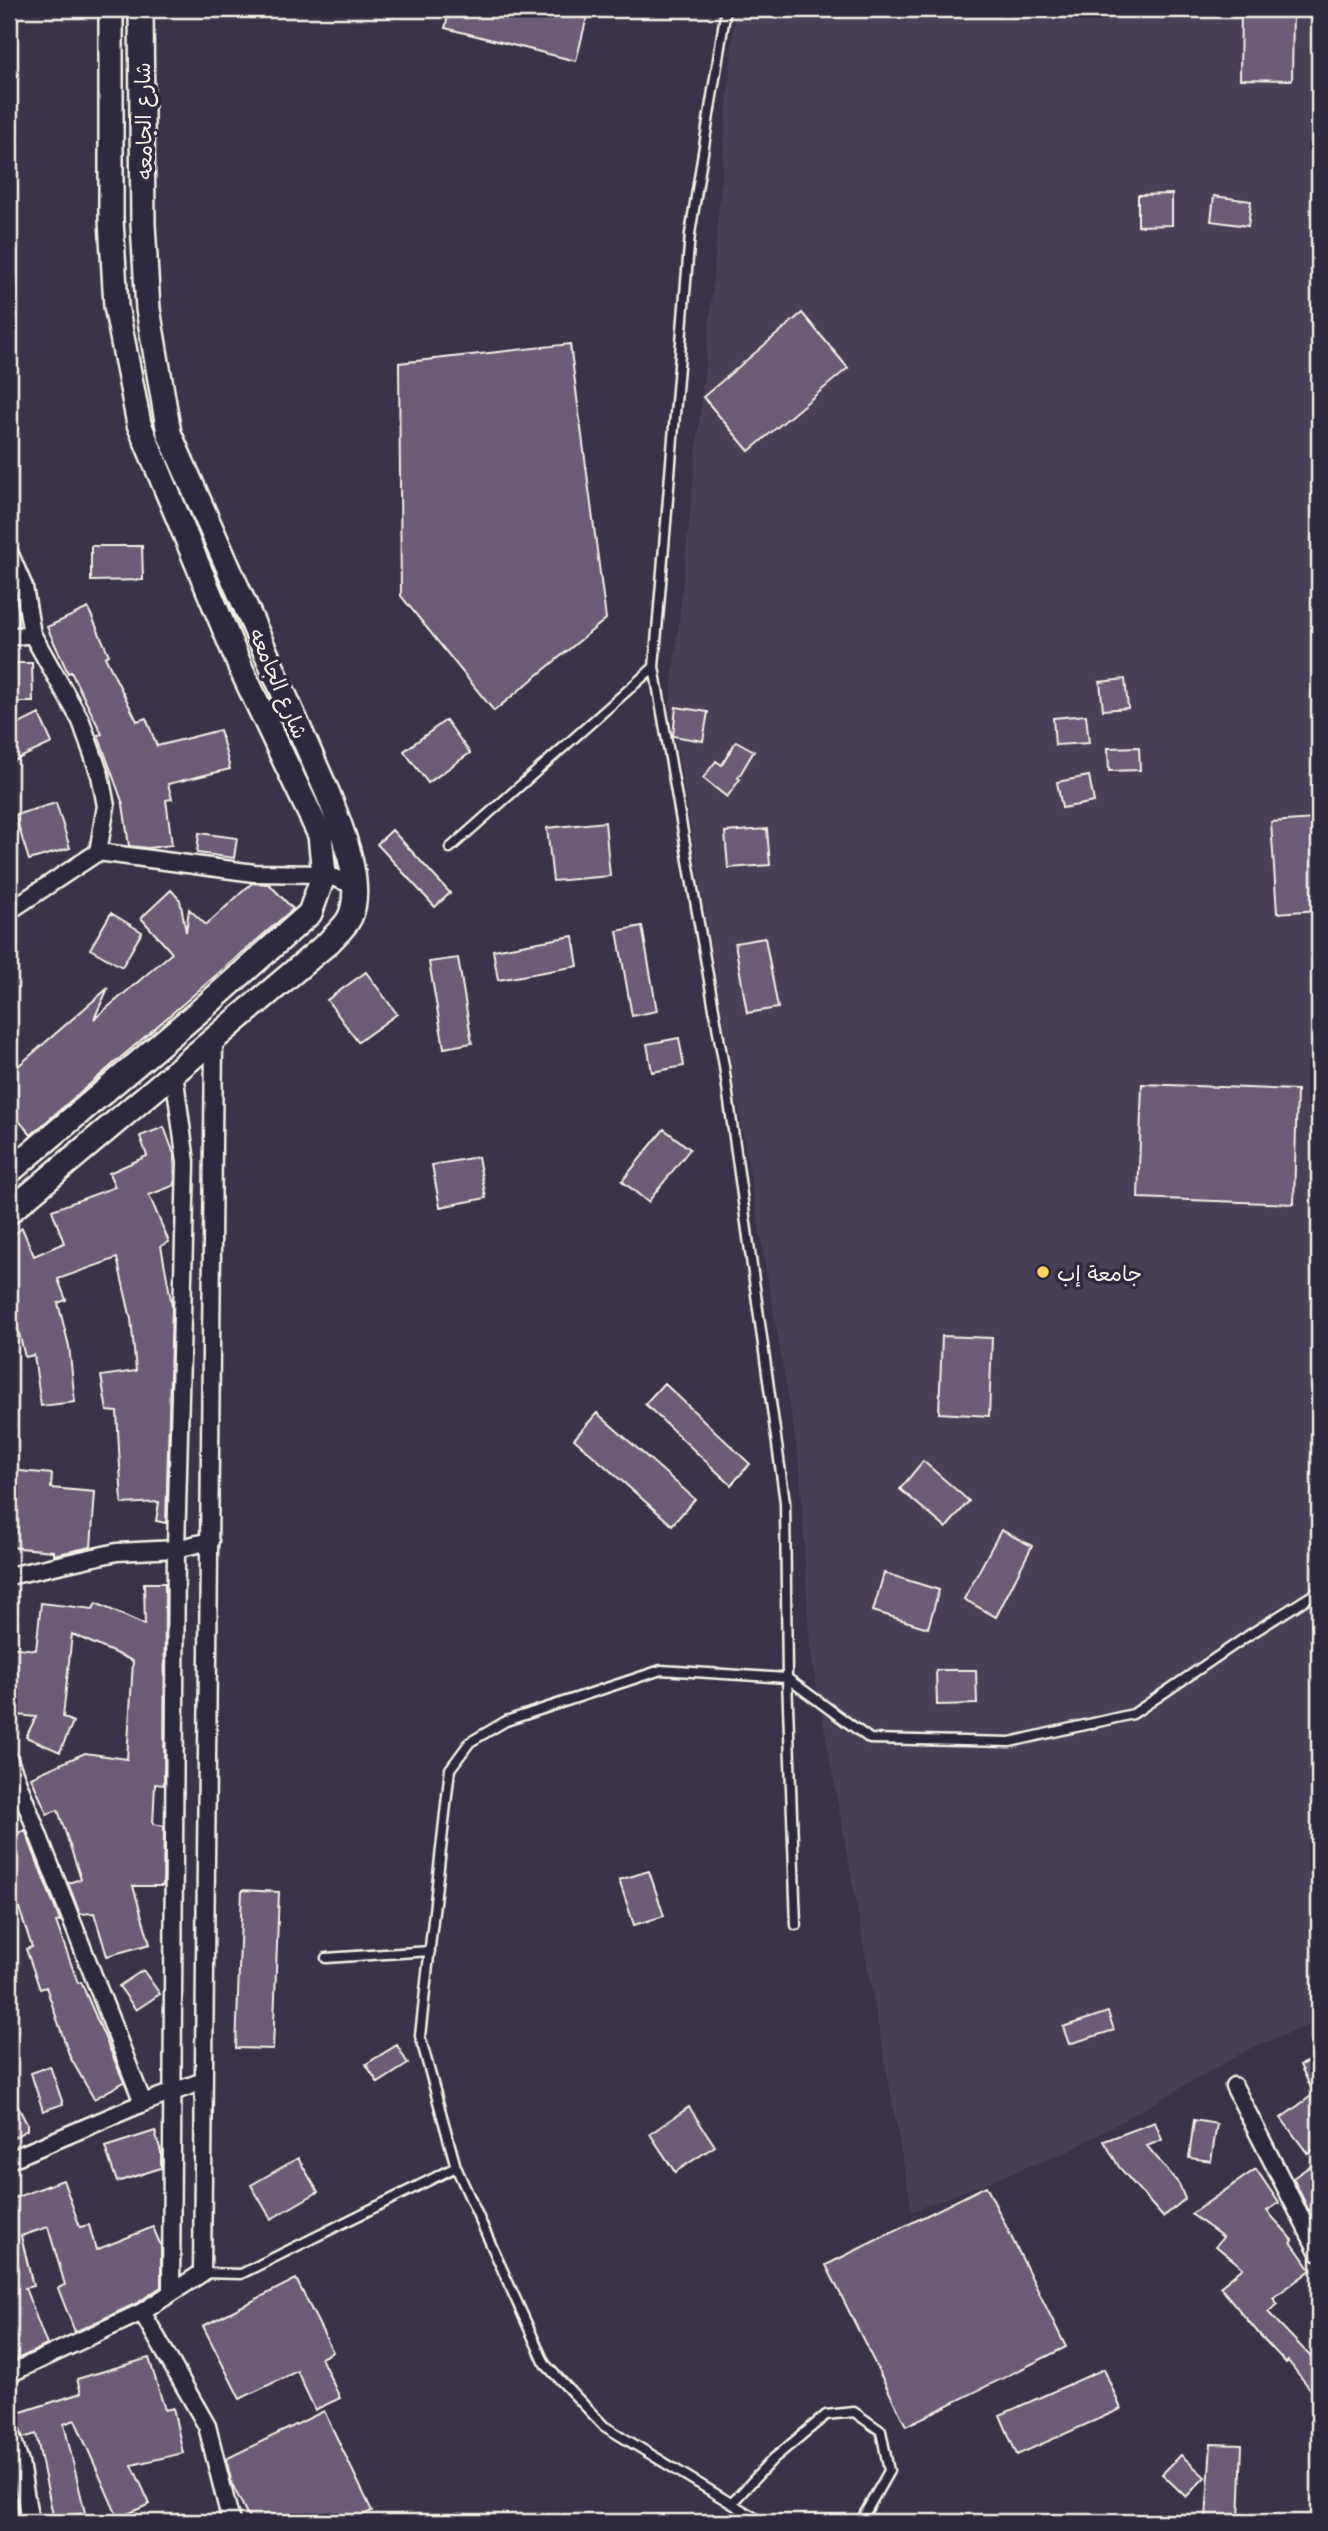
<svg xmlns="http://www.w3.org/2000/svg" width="1328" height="2531" font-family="'Playpen Sans','Playpen Sans Arabic',sans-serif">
	<rect width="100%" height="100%" fill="#3b3448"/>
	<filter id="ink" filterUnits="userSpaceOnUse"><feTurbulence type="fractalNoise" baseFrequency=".0143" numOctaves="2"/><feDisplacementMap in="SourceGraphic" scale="14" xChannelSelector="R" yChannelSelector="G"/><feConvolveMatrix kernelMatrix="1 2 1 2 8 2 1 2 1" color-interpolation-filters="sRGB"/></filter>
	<g filter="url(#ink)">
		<path fill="#4a4056" d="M 735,9 L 1319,9 L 1319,2021 L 1251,2048 L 1069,2151 L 912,2211 L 810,1649 L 800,1467 L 670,706 L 709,329 Z"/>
		<path fill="#6c5c76" stroke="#f4f1e8" stroke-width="2" d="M 450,9 L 589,9 L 576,61 L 445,28 Z
			M 1241,9 L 1293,10 L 1292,80 L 1240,79 Z
			M 1172,194 L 1172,225 L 1138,226 L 1138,195 Z
			M 1214,196 L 1251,201 L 1248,226 L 1211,221 Z
			M 802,313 L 848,368 L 749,451 L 703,397 Z
			M 570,344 L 606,619 L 494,711 L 401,596 L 399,363 Z
			M 91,546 L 142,546 L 143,580 L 91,581 Z
			M 88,608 L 109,655 L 105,657 L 137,721 L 146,718 L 157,746 L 220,730 L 230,769 L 168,784 L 172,799 L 166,800 L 172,845 L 148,848 L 129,846 L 123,804 L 98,735 L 102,734 L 71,672 L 68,673 L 47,627 Z
			M 9,663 L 32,663 L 33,702 L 9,702 Z
			M 1125,679 L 1128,708 L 1103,710 L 1100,682 Z
			M 676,707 L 708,712 L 703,741 L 673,736 Z
			M 39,714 L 52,743 L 9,763 L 9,729 Z
			M 1086,715 L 1089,743 L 1055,745 L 1053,718 Z
			M 446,720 L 470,753 L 428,783 L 404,751 Z
			M 736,741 L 754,751 L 738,778 L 740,779 L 727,797 L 703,778 L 716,761 L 722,765 Z
			M 1139,747 L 1140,770 L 1109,771 L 1108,748 Z
			M 1089,776 L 1094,802 L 1062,808 L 1057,782 Z
			M 56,803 L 70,848 L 29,860 L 15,815 Z
			M 1315,819 L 1319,910 L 1277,913 L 1271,822 Z
			M 605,822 L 610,876 L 553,881 L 547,828 Z
			M 767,829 L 770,865 L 728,868 L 725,832 Z
			M 392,830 L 450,893 L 435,907 L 377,844 Z
			M 199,833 L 237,838 L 234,858 L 197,853 Z
			M 252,883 L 269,884 L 293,909 L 31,1135 L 9,1109 L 9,1074 L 108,988 L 94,1019 L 172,953 L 141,918 L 171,890 L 180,900 L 186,932 L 189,909 L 206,925 Z
			M 111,913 L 142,932 L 122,967 L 90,949 Z
			M 642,926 L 657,1011 L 632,1016 L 617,931 Z
			M 573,936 L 578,966 L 498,980 L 493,950 Z
			M 765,938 L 778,1008 L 747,1013 L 735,943 Z
			M 458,958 L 472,1043 L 444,1048 L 429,962 Z
			M 366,972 L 397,1014 L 358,1042 L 327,1000 Z
			M 679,1038 L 684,1066 L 652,1072 L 647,1044 Z
			M 1142,1084 L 1297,1090 L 1294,1204 L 1138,1198 Z
			M 164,1127 L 174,1154 L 175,1185 L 149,1195 L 169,1242 L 161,1246 L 172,1305 L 166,1523 L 156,1521 L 159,1502 L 122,1504 L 117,1412 L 107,1411 L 101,1376 L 136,1371 L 131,1319 L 117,1258 L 58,1279 L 66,1300 L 58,1303 L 69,1346 L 75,1402 L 41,1406 L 34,1355 L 25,1357 L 16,1321 L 9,1324 L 9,1239 L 22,1228 L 34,1256 L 64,1243 L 52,1210 L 115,1187 L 109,1173 L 147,1156 L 140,1136 Z
			M 664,1129 L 690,1149 L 648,1202 L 622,1181 Z
			M 478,1157 L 486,1198 L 440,1207 L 432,1165 Z
			M 942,1336 L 992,1338 L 989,1416 L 939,1413 Z
			M 664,1383 L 750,1464 L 731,1485 L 645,1404 Z
			M 597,1413 L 695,1499 L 672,1525 L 574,1439 Z
			M 923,1461 L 969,1501 L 946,1528 L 900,1489 Z
			M 9,1470 L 52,1474 L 51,1488 L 95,1492 L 91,1547 L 53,1555 L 53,1551 L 9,1547 Z
			M 1001,1530 L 1032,1546 L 996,1617 L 964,1599 Z
			M 884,1573 L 939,1590 L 928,1628 L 873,1611 Z
			M 144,1583 L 165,1583 L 164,1785 L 155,1784 L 153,1824 L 164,1826 L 163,1886 L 133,1886 L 150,1944 L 107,1956 L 94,1913 L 80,1914 L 68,1883 L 81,1879 L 58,1810 L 47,1814 L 31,1777 L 85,1753 L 127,1759 L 133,1661 L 72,1634 L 63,1717 L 73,1722 L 60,1752 L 26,1737 L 36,1717 L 9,1714 L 9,1647 L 36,1650 L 41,1603 L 93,1609 L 96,1603 L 145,1625 Z
			M 936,1670 L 976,1670 L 977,1704 L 937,1705 Z
			M 25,1830 L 60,1921 L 56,1922 L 78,1983 L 81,1982 L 124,2082 L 94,2099 L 70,2057 L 46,1987 L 40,1989 L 26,1949 L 32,1947 L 9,1878 L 9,1837 Z
			M 649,1871 L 664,1916 L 634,1925 L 619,1880 Z
			M 242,1890 L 279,1892 L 273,2049 L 236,2048 Z
			M 143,1970 L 160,1994 L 136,2010 L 119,1986 Z
			M 1108,2012 L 1114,2030 L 1069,2044 L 1063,2027 Z
			M 397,2045 L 408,2064 L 378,2083 L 366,2064 Z
			M 1319,2056 L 1319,2145 L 1308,2154 L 1281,2118 L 1314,2094 L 1300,2065 Z
			M 50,2066 L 63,2104 L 43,2111 L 31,2073 Z
			M 9,2089 L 27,2124 L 27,2130 L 9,2140 Z
			M 689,2107 L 715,2146 L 675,2172 L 650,2134 Z
			M 1194,2120 L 1217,2124 L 1211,2161 L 1189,2158 Z
			M 1155,2122 L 1162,2140 L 1147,2146 L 1179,2184 L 1185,2199 L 1163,2217 L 1119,2167 L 1104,2141 Z
			M 155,2131 L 161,2152 L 161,2168 L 117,2182 L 105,2147 Z
			M 298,2158 L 318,2192 L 271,2219 L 251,2185 Z
			M 1319,2160 L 1319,2204 L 1309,2211 L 1293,2178 Z
			M 1256,2169 L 1279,2203 L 1267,2211 L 1293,2240 L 1291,2242 L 1311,2270 L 1273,2298 L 1278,2304 L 1268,2312 L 1310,2356 L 1319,2349 L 1319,2400 L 1288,2361 L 1286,2363 L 1260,2335 L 1220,2287 L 1243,2268 L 1216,2246 L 1223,2237 L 1191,2214 Z
			M 63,2180 L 80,2227 L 89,2225 L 96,2250 L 153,2227 L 161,2246 L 161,2287 L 137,2303 L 75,2332 L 58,2288 L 65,2285 L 48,2227 L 21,2236 L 33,2286 L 25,2288 L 47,2345 L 9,2363 L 9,2200 Z
			M 986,2186 L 1066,2347 L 906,2426 L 826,2265 Z
			M 296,2279 L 333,2352 L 321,2358 L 340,2398 L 315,2410 L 297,2371 L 240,2399 L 203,2326 Z
			M 149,2358 L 165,2410 L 173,2408 L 183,2453 L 132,2465 L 150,2504 L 118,2518 L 75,2420 L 64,2424 L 85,2513 L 54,2520 L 36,2434 L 23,2438 L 15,2414 L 81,2393 L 77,2379 Z
			M 1104,2369 L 1121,2409 L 1017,2455 L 1000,2415 Z
			M 324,2411 L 372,2511 L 348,2522 L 251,2522 L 232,2484 L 226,2459 Z
			M 1211,2444 L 1242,2445 L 1239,2522 L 1215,2522 L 1216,2519 L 1206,2518 Z
			M 1181,2455 L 1205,2477 L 1186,2497 L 1162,2474 Z"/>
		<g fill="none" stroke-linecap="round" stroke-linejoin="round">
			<defs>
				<path id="lane" d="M 726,9 L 690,234 L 654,667 L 724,1066 L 785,1502 L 787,1678 L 796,1925
					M 450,848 L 654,667
					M 326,1958 L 430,1951
					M 456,2167 L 545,2364 L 604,2426 L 762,2522
					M 202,2273 L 241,2274 L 456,2167 L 420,2036 L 450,1769 L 470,1742 L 506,1721 L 661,1670 L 787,1678 L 870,1739 L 1010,1742 L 1133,1714 L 1249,1635 L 1319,1591
					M 733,2502 L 773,2459 L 826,2415 L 854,2412 L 881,2431 L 889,2471 L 860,2522"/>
				<path id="street" d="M 9,552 L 24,587 L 32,634 L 81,721 L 100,775 L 106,806 L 98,852
					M 9,637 L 32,634
					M 9,911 L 98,852 L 254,873 L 324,874 L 354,885
					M 9,1576 L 117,1552 L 176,1549 L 210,1541
					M 9,1760 L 143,2103
					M 1234,2086 L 1319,2253
					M 9,2160 L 143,2103 L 203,2081
					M 171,2293 L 176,1549 L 186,1162 L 174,1073
					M 142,2312 L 207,2426 L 231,2522
					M 9,2374 L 142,2312 L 202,2273 L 214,1039
					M 9,2428 L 20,2463 L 30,2522"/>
				<path id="secondary" d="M 9,1172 L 203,1008 L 310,913 L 324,874 L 320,835 L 242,671 L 139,424 L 116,306 L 111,220 L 111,9
					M 9,1212 L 329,942 C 335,935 346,926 350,917 C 365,884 340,825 328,794 L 169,433 L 148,309 L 143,224 L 141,9"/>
			</defs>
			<use href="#lane" stroke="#f4f1e8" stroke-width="13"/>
			<use href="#street" stroke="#f4f1e8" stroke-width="21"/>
			<use href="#secondary" stroke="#f4f1e8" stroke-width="28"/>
			<use href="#lane" stroke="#2f2a3d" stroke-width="8"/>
			<use href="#street" stroke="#2f2a3d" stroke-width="16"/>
			<use href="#secondary" stroke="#2f2a3d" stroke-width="23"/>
		</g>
	</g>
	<circle fill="#ffd166" stroke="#2f2a3d" stroke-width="2.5" cx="1043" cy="1272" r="7"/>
	<g text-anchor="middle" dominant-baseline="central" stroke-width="7" stroke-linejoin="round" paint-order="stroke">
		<g font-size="21" fill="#f4f1e8" stroke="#2f2a3d">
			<text transform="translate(142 121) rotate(-91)">شارع الجامعه</text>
			<text transform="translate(280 683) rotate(67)">شارع الجامعه</text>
		</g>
		<g font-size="21" fill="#f4f1e8" stroke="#2f2a3d" text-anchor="start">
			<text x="1057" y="1272">جامعة إب</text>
		</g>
	</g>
	<rect width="1328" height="2531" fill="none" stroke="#2f2a3d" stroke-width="35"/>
	<rect x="18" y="18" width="1293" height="2496" fill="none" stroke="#f4f1e8" stroke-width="2.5" filter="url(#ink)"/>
</svg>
